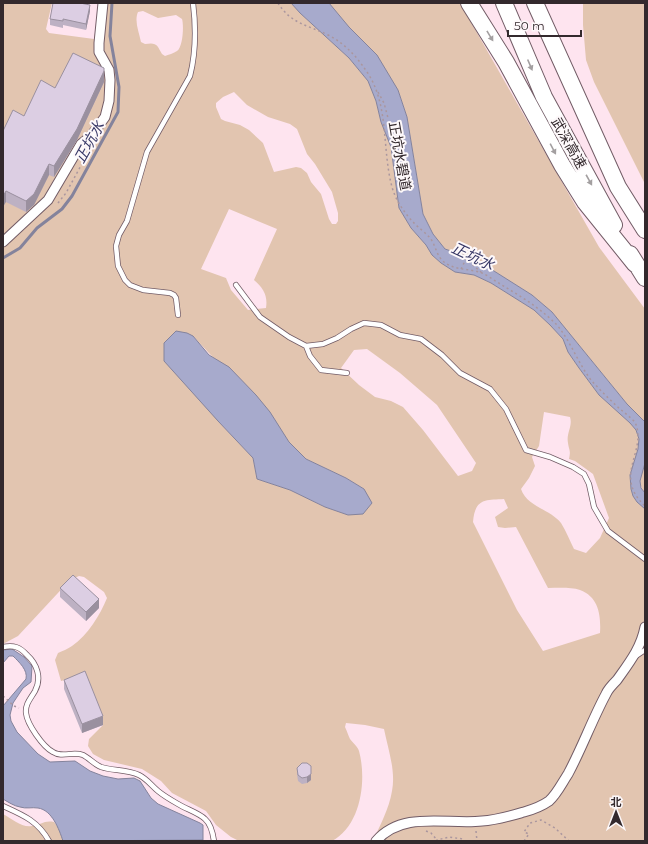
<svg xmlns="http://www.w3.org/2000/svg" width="648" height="844" font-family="Montserrat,'Noto Sans SC',sans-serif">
	<rect width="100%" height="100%" fill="#fee4ef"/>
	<path fill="#e2c5b0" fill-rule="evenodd" d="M 3,3 L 52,3 L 46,29 L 49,33 L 94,39 L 100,3 L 291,3 L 300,13 L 349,58 L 368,81 L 376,101 L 381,122 L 391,147 L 399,208 L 411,228 L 426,245 L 432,255 L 441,263 L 455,272 L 474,275 L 491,283 L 534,310 L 550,325 L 563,339 L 568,352 L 579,368 L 599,395 L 630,423 L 636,430 L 639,439 L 638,449 L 630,475 L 631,489 L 633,496 L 637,502 L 645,509 L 645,841 L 373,841 C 380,825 389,809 392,791 C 396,771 388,749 384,729 L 365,725 L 346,723 L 345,727 C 347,731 348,735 350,739 C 353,743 358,747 359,751 C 367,780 361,826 332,841 L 239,841 L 231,837 L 216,825 L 206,811 L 172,793 L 161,781 L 142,769 L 104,760 L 93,754 L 88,746 L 89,739 L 103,725 L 83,675 L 61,681 L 55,660 L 58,653 C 62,651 68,649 72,646 C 88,635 100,615 107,598 L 104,592 L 84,577 L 79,576 L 70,580 L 18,636 L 3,644 ZM 143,11 L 158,18 L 176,15 L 182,19 C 184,25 183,47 177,51 C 174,53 168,55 165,56 L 162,54 C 157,45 157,42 145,44 L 141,42 C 139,32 134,21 138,12 ZM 234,92 L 247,105 L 268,117 L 290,124 L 297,129 L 307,154 L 315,164 L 332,192 L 338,213 L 338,221 L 336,224 L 332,224 L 329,219 L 321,194 L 311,182 L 307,173 L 301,168 L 296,167 L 274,172 L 263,143 L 249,130 L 240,125 L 225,121 L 221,119 L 216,107 L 216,103 L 223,97 ZM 229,209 L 277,229 L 254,280 C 263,288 268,295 266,308 L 248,310 L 231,290 L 226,278 L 201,269 ZM 193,336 L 280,429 L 289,442 L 306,459 L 346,478 L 364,489 L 347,514 L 325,507 L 290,490 L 257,479 L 253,458 L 218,421 ZM 367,349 L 400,373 L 437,405 L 476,463 L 472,471 L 458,476 L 423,430 L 403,407 L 391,401 L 375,397 L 359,385 L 341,368 L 354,350 ZM 544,412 L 570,417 C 573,426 566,433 568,443 C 569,451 571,449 569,459 L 575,461 L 593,474 L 609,518 L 600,538 L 586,553 L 574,549 C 570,541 566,531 561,523 C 550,509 527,507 521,489 L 529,478 L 535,466 L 532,457 L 539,446 ZM 504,499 L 508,508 L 495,517 L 498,527 L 505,528 L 516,527 L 548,588 C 558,588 571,587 580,590 C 599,597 601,616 600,633 L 543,651 L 517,610 L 473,522 C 475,499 484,500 504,499 Z
		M 329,3 L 460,3 L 599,247 L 645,309 L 645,422 L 627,404 L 552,312 L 532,295 L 475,259 L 445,249 L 433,234 L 423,214 L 407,117 L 398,90 Z
		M 583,3 L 645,3 L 645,184 L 594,82 L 586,60 L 583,25 Z
		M 645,463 L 645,493 C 637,484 640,472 645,463 Z
		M 3,814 C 12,819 22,828 32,826 C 41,825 44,820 54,822 L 60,830 L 63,841 L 3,841 Z"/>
	<path fill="#a7aacc" stroke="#84839c" d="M 291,3 L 329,3 L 349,27 L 377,55 L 398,90 L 407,117 L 423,214 L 433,234 L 445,249 L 475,259 L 532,295 L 552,312 L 627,404 L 645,422 L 645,463 L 640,481 L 641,488 L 645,493 L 645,509 L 637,502 L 633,496 L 631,489 L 630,475 L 638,449 L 639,439 L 636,430 L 630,423 L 599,395 L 579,368 L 568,352 L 563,339 L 550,325 L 534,310 L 491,283 L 474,275 L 455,272 L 441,263 L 432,255 L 426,245 L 411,228 L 399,208 L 391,147 L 381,122 L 376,101 L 368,81 L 349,58 L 300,13 Z
		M 176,331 L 187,333 L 193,336 L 209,355 L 229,367 L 256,395 L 270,412 L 289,442 L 306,459 L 346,478 L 364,489 L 372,503 L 363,514 L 348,515 L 325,507 L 290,490 L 257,479 L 253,458 L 218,421 L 164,361 L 164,343 Z
		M 12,649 L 24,657 L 32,666 L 31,682 L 23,688 L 13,703 L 10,715 L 11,721 L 17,732 L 38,754 L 50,762 L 75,761 L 90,771 L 103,776 L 118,779 L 134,778 L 140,781 L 151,798 L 158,804 L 200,823 L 203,825 L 203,840 L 63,841 C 59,829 52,810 38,808 C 32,807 26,809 20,807 C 14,806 8,802 3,799 L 3,706 L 26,679 C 28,670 19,662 13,656 L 9,656 L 3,663 L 3,650 Z"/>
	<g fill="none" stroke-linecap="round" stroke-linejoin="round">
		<path stroke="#84839c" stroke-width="3" d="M 3,258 L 20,248 L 37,228 L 62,209 L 72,196 L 118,112 L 119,87 L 110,36 L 112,3"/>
		<defs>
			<path id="service" d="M 236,285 L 260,317 L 289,337 L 306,346 L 323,344 L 337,338 L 351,329 L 364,323 L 381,325 L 400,335 L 421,339 L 442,355 L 460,373 L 490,389 L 506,409 L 526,450 L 550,457 L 573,467 L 584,474 L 589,484 L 594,507 L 608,531 L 645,559
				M 178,315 L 176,298 L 174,295 L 170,293 L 143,290 L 130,285 L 125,280 L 118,266 L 116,246 L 119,235 L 127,221 L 147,152 L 190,76 C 196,52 196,27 193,3
				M 306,346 L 310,356 L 321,370 L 347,373
				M 3,647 C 14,645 20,647 27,655 C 37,664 42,678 35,691 C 31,698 25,704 26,713 C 27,724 43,747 53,752 C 62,758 73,751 83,755 C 89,758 94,764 101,767 C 113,771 127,769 139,775 C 147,779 151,785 158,791 C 164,796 171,800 178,804 C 186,809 199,813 205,819 C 211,824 213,834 214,841
				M 636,656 L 645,650
				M 3,806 C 23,815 38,821 49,841"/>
			<path id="minor" d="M 3,242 L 48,200 L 81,144 L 91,136 L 105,117 L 109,101 L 110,80 L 109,70 L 99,52 L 99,43 L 103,3
				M 376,841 C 403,810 447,825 482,821 C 497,820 510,816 524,812 C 531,810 542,806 549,801 C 557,794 562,783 568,774 C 582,748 592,720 606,694 C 608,689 613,684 617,680 C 629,663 641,648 645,627"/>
			<path id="motorway" d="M 469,3 L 506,62 L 562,165 L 585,202 L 635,264
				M 504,3 L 544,97 L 614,225
				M 535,3 L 618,187 L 645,230
				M 630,254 L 645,278"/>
		</defs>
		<use href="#service" stroke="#725c66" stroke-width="6"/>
		<use href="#minor" stroke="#725c66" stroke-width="11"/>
		<use href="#motorway" stroke="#725c66" stroke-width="18"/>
		<path stroke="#aa969e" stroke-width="1.5" stroke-dasharray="2 3" stroke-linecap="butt" d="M 278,3 C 291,24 308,25 328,35 C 346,44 358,58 369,75 C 389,108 382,150 392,187 C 396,201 405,214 415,224 C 420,229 426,233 430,238 C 435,244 436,253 441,259 C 451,271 469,268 482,273 C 487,275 492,279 497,282 C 510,290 524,298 536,307 C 544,313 551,319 557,325 C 571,342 578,363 591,380 C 600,390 610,400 620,409 C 625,413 630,417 635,422 C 648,452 612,475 645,506
			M 378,92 L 384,103 L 388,118
			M 58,203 L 66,193 L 84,160
			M 465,258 L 482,273
			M 461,269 L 466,259
			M 3,696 L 14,706 L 19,708
			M 426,831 L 431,833 L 437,840
			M 476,831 L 477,841
			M 438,841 L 437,840 L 449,837 L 463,839 L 464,841
			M 524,841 L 529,834 L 524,832 L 530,823 L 541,820 L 555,828 L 569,841"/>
		<use href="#service" stroke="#fff" stroke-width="4.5"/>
		<use href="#minor" stroke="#fff" stroke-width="9"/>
		<use href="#motorway" stroke="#fff" stroke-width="16"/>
	</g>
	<path fill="#bdb1c3" d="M 90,11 L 86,30 L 63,25 L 63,28 L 50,25 L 50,19 Z
		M 104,82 L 77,140 L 54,177 L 49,175 L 34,205 L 26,212 L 6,202 L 3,131 L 24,116 Z
		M 60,588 L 99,608 L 86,621 L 60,597 Z
		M 64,680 L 103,725 L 82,733 L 64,689 Z
		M 297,768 L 311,780 L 307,783 L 302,784 L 298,781 L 297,774 Z"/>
	<path fill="#9a909f" d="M 90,5 L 90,11 L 86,30 L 86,24 Z
		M 104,71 L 104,82 L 77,140 L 54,177 L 54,166 Z
		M 49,164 L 49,175 L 34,205 L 26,212 L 26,201 Z
		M 6,191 L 6,202 L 3,207 L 3,196 Z
		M 99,599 L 99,608 L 86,621 L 86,612 Z
		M 103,716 L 103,725 L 82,733 L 82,724 Z
		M 311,774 L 311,780 L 307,783 L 307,777 Z"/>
	<path fill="#dccee3" stroke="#9a909f" d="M 53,3 L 80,3 L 90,5 L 86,24 L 63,19 L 63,21 L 50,19 Z
		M 73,53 L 104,68 L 104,71 L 77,129 L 54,166 L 49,164 L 34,194 L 26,201 L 6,191 L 3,196 L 3,131 L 13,110 L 24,116 L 41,80 L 55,88 Z
		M 73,575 L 99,599 L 86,612 L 60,588 Z
		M 85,671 L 103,716 L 82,724 L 64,680 Z
		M 302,763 L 307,763 L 311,766 L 311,774 L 307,777 L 302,778 L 298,775 L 297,768 Z"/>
	<defs><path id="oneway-solid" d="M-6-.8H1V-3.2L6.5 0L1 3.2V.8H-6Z"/></defs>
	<g fill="#a39fa0">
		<use href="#oneway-solid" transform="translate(490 36) rotate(59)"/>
		<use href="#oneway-solid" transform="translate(530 65) rotate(67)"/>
		<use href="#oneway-solid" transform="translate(553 149) rotate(62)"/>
		<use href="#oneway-solid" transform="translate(589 180) rotate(61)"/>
	</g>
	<g text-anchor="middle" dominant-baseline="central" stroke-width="4" stroke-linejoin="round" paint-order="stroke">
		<g font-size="14" fill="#33292d" stroke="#fdf8fa">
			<text transform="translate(569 143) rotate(61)">武深高速</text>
			<text transform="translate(400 156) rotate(80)">正坑水碧道</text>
		</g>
		<g font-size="15" font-style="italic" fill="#383867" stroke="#fdf8fa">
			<text transform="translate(89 142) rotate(-61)">正坑水</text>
			<text transform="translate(473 256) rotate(25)">正坑水</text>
		</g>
	</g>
	<rect width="648" height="844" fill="none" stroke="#33292d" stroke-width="8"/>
	<g transform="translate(616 812)" stroke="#fdf8fa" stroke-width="3" paint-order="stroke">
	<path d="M0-3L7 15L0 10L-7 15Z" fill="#33292d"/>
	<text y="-6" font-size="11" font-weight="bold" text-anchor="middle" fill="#33292d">北</text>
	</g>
	<path d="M508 30v6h73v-6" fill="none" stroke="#33292d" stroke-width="2"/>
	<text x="514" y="30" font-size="12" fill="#33292d" stroke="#fdf8fa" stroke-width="3" paint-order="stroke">50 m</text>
</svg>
